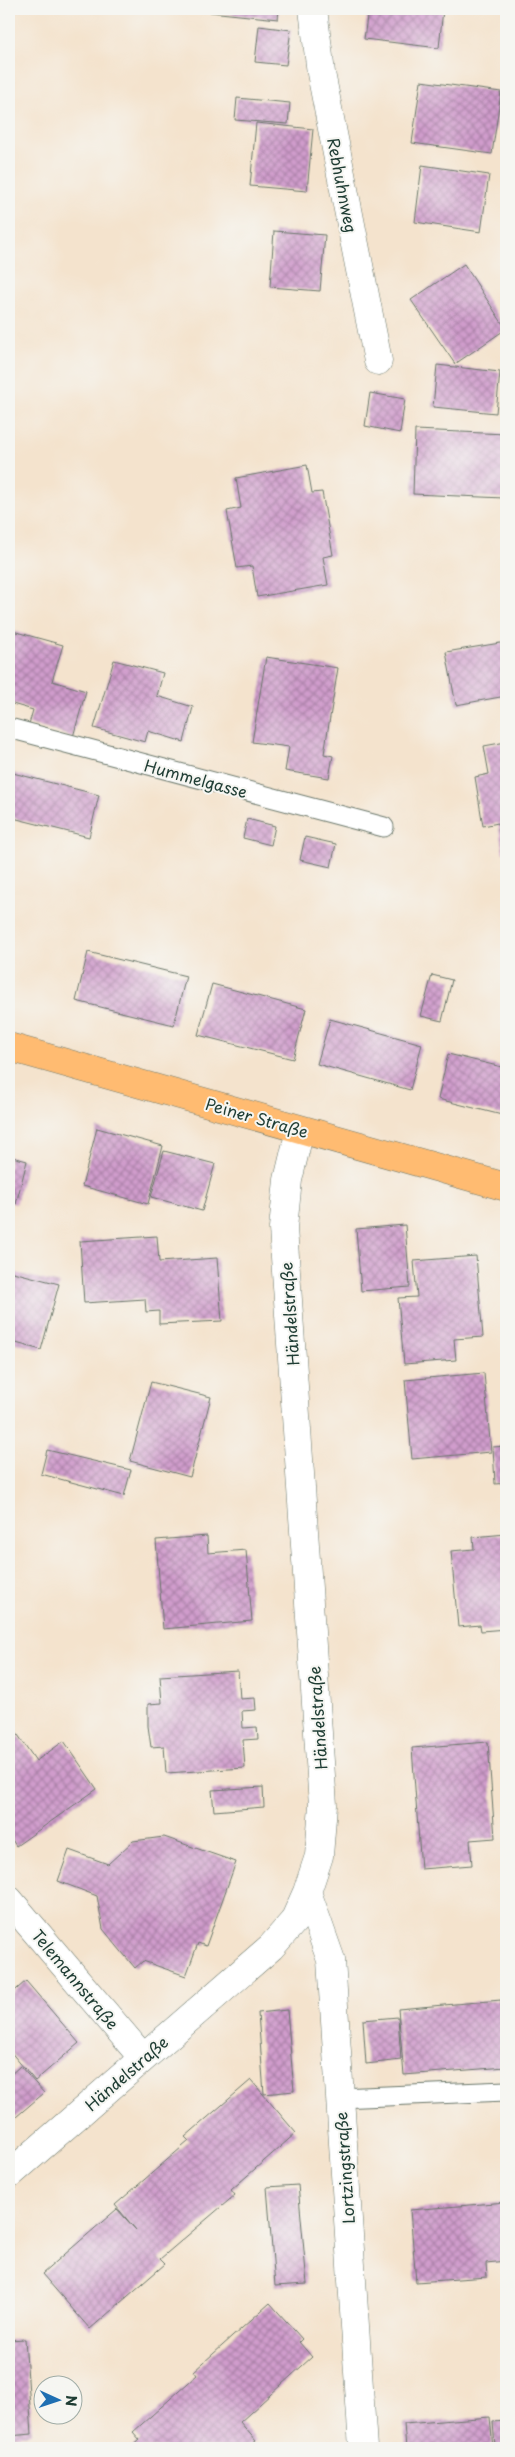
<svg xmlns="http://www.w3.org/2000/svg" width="515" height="2457" font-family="'Playpen Sans',sans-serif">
	<defs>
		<pattern id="building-cross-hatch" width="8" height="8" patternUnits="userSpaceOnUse" patternTransform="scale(1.25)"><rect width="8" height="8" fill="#d09ccc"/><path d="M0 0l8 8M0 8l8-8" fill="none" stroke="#a880a6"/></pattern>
	</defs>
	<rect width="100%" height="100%" fill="#f6f6f2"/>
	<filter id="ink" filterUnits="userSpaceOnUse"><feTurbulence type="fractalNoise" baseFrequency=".02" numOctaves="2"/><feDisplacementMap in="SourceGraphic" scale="10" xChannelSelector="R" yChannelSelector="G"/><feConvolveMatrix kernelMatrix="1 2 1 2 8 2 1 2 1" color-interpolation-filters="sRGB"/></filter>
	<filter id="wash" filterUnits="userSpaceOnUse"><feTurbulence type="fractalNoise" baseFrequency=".0096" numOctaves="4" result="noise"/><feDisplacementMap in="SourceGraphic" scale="20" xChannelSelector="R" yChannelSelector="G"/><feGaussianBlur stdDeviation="1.12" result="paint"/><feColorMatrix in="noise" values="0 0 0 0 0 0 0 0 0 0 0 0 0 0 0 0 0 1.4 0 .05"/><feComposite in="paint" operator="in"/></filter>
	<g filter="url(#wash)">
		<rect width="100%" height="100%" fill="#f4e3cd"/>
		<g id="blocks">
			<path fill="url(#building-cross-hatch)" d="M 210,9 L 279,9 L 278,19 L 210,12 Z
				M 368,9 L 443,9 L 439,48 L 364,39 Z
				M 259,26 L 291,30 L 286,65 L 255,62 Z
				M 421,81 L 501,92 L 492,154 L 412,143 Z
				M 237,98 L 290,103 L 288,124 L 235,120 Z
				M 256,123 L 313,129 L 307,191 L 250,186 Z
				M 422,165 L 489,175 L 481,232 L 415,222 Z
				M 274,231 L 325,235 L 320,291 L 270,287 Z
				M 464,264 L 506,329 L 455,364 L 411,300 Z
				M 437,365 L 500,372 L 496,413 L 433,407 Z
				M 370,393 L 405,399 L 400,433 L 365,426 Z
				M 415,430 L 506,434 L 504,498 L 413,494 Z
				M 307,465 L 312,493 L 322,492 L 333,555 L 323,557 L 328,585 L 257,597 L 252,566 L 237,568 L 227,511 L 241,508 L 236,478 Z
				M 9,630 L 63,645 L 52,681 L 86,691 L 73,737 L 29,724 L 33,710 L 9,703 Z
				M 506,642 L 506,696 L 456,705 L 446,652 Z
				M 266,657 L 338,668 L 324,754 L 333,756 L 329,778 L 285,771 L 289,747 L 252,742 Z
				M 114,660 L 163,673 L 157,696 L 193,707 L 184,742 L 148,731 L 145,742 L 94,728 Z
				M 506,742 L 506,853 L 503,853 L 498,823 L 483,826 L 475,777 L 489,774 L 484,746 Z
				M 9,772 L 99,795 L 89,837 L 9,817 Z
				M 247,819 L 275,826 L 271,845 L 243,838 Z
				M 305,837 L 336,844 L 331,867 L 300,860 Z
				M 88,952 L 186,976 L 174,1025 L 76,1001 Z
				M 432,975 L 452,980 L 442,1021 L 421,1016 Z
				M 212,984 L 306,1009 L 293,1059 L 198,1035 Z
				M 330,1019 L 422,1044 L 410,1090 L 317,1064 Z
				M 448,1054 L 506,1068 L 506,1116 L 438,1099 Z
				M 97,1128 L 163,1146 L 148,1204 L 82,1186 Z
				M 164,1151 L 215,1164 L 202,1211 L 151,1197 Z
				M 9,1156 L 27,1161 L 16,1204 L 9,1202 Z
				M 405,1225 L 410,1287 L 361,1291 L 356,1229 Z
				M 157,1236 L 159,1262 L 217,1258 L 222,1321 L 159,1324 L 159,1311 L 146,1312 L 145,1299 L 84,1303 L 80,1241 Z
				M 476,1256 L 483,1337 L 454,1339 L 456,1360 L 404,1364 L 398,1298 L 417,1297 L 414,1261 Z
				M 9,1271 L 59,1284 L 41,1350 L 9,1341 Z
				M 484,1373 L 491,1452 L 412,1459 L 405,1380 Z
				M 151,1382 L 211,1397 L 190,1477 L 130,1461 Z
				M 506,1446 L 506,1483 L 495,1484 L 493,1447 Z
				M 47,1450 L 131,1470 L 124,1496 L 41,1474 Z
				M 506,1534 L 506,1629 L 481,1631 L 480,1625 L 458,1627 L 451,1551 L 474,1549 L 473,1537 Z
				M 207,1536 L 208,1553 L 246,1550 L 252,1621 L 163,1629 L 156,1540 Z
				M 238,1671 L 240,1699 L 255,1698 L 256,1710 L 242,1711 L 243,1728 L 257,1727 L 258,1739 L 243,1740 L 245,1768 L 166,1773 L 164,1746 L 151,1747 L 148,1726 L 148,1704 L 162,1703 L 160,1676 Z
				M 9,1722 L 36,1761 L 64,1741 L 97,1789 L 16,1846 L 9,1835 Z
				M 488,1742 L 495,1838 L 470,1840 L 472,1865 L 421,1869 L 412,1748 Z
				M 263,1787 L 264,1807 L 214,1811 L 212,1790 Z
				M 164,1837 L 236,1862 L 206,1946 L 198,1943 L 186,1976 L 143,1961 L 135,1968 L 103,1929 L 97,1896 L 58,1881 L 69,1850 L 108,1864 L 133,1841 Z
				M 26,1981 L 79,2043 L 35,2081 L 9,2050 L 9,1996 Z
				M 501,2000 L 506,2067 L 404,2075 L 398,2009 Z
				M 287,2010 L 294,2091 L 264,2094 L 258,2013 Z
				M 398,2017 L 401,2060 L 366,2064 L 363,2020 Z
				M 20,2066 L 44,2093 L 9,2123 L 9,2076 Z
				M 251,2080 L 296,2133 L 231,2190 L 235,2195 L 160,2259 L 165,2264 L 90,2329 L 42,2274 L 117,2209 L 136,2230 L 115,2205 L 189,2141 L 185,2137 Z
				M 298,2185 L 307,2284 L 275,2286 L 267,2187 Z
				M 506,2202 L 506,2261 L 486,2263 L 487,2277 L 416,2282 L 410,2210 Z
				M 270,2303 L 302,2339 L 299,2342 L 312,2357 L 240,2422 L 256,2441 L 247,2448 L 131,2448 L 140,2440 L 133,2432 L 197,2375 L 194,2371 Z
				M 25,2339 L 32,2434 L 9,2436 L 9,2340 Z
				M 490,2417 L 493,2448 L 406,2448 L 404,2424 Z
				M 506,2421 L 506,2448 L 495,2448 L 493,2422 Z"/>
		</g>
	</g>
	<g filter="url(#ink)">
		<use href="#blocks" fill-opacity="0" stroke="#6a776a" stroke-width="1"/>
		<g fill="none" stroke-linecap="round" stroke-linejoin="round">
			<defs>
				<path id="service" d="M 9,728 L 384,827
					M 339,2098 L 506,2091"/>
				<path id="minor" d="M 313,9 L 321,73 L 378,361
					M 307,1892 L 331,1960 L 363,2448
					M 9,1900 L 143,2058
					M 9,2175 L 271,1947 L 294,1921 L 307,1892 L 319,1856 L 323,1805 L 283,1228 L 288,1180 L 300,1130"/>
				<path id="primary" d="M 9,1047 L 506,1187"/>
			</defs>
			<use href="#service" stroke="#6a776a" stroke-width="21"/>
			<use href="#minor" stroke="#6a776a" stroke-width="29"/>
			<use href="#primary" stroke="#6a776a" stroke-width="29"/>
			<use href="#service" stroke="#fff" stroke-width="19"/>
			<use href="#minor" stroke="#fff" stroke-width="28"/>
			<use href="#primary" stroke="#ffbb71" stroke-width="28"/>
		</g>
	</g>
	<g text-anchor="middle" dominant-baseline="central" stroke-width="4" stroke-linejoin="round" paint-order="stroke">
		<g font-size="16" fill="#1f3d34" stroke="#f6f6f2">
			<text transform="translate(343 185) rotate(79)">Rebhuhnweg</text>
			<text transform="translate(196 778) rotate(15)">Hummelgasse</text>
			<text transform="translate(257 1117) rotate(16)">Peiner Straße</text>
			<text transform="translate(289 1314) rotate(-94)">Händelstraße</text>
			<text transform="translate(317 1718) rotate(-94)">Händelstraße</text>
			<text transform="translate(76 1979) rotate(50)">Telemannstraße</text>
			<text transform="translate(126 2073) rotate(-41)">Händelstraße</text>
			<text transform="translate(344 2168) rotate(-94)">Lortzingstraße</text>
		</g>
	</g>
	<rect width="515" height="2457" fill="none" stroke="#f6f6f2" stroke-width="30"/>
	<g transform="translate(58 2400) rotate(93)"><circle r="24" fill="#f6f6f2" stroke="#a0aca6"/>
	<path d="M0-4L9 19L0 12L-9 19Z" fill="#1f6fb2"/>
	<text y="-8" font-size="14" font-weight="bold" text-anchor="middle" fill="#1f3d34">N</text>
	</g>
</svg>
